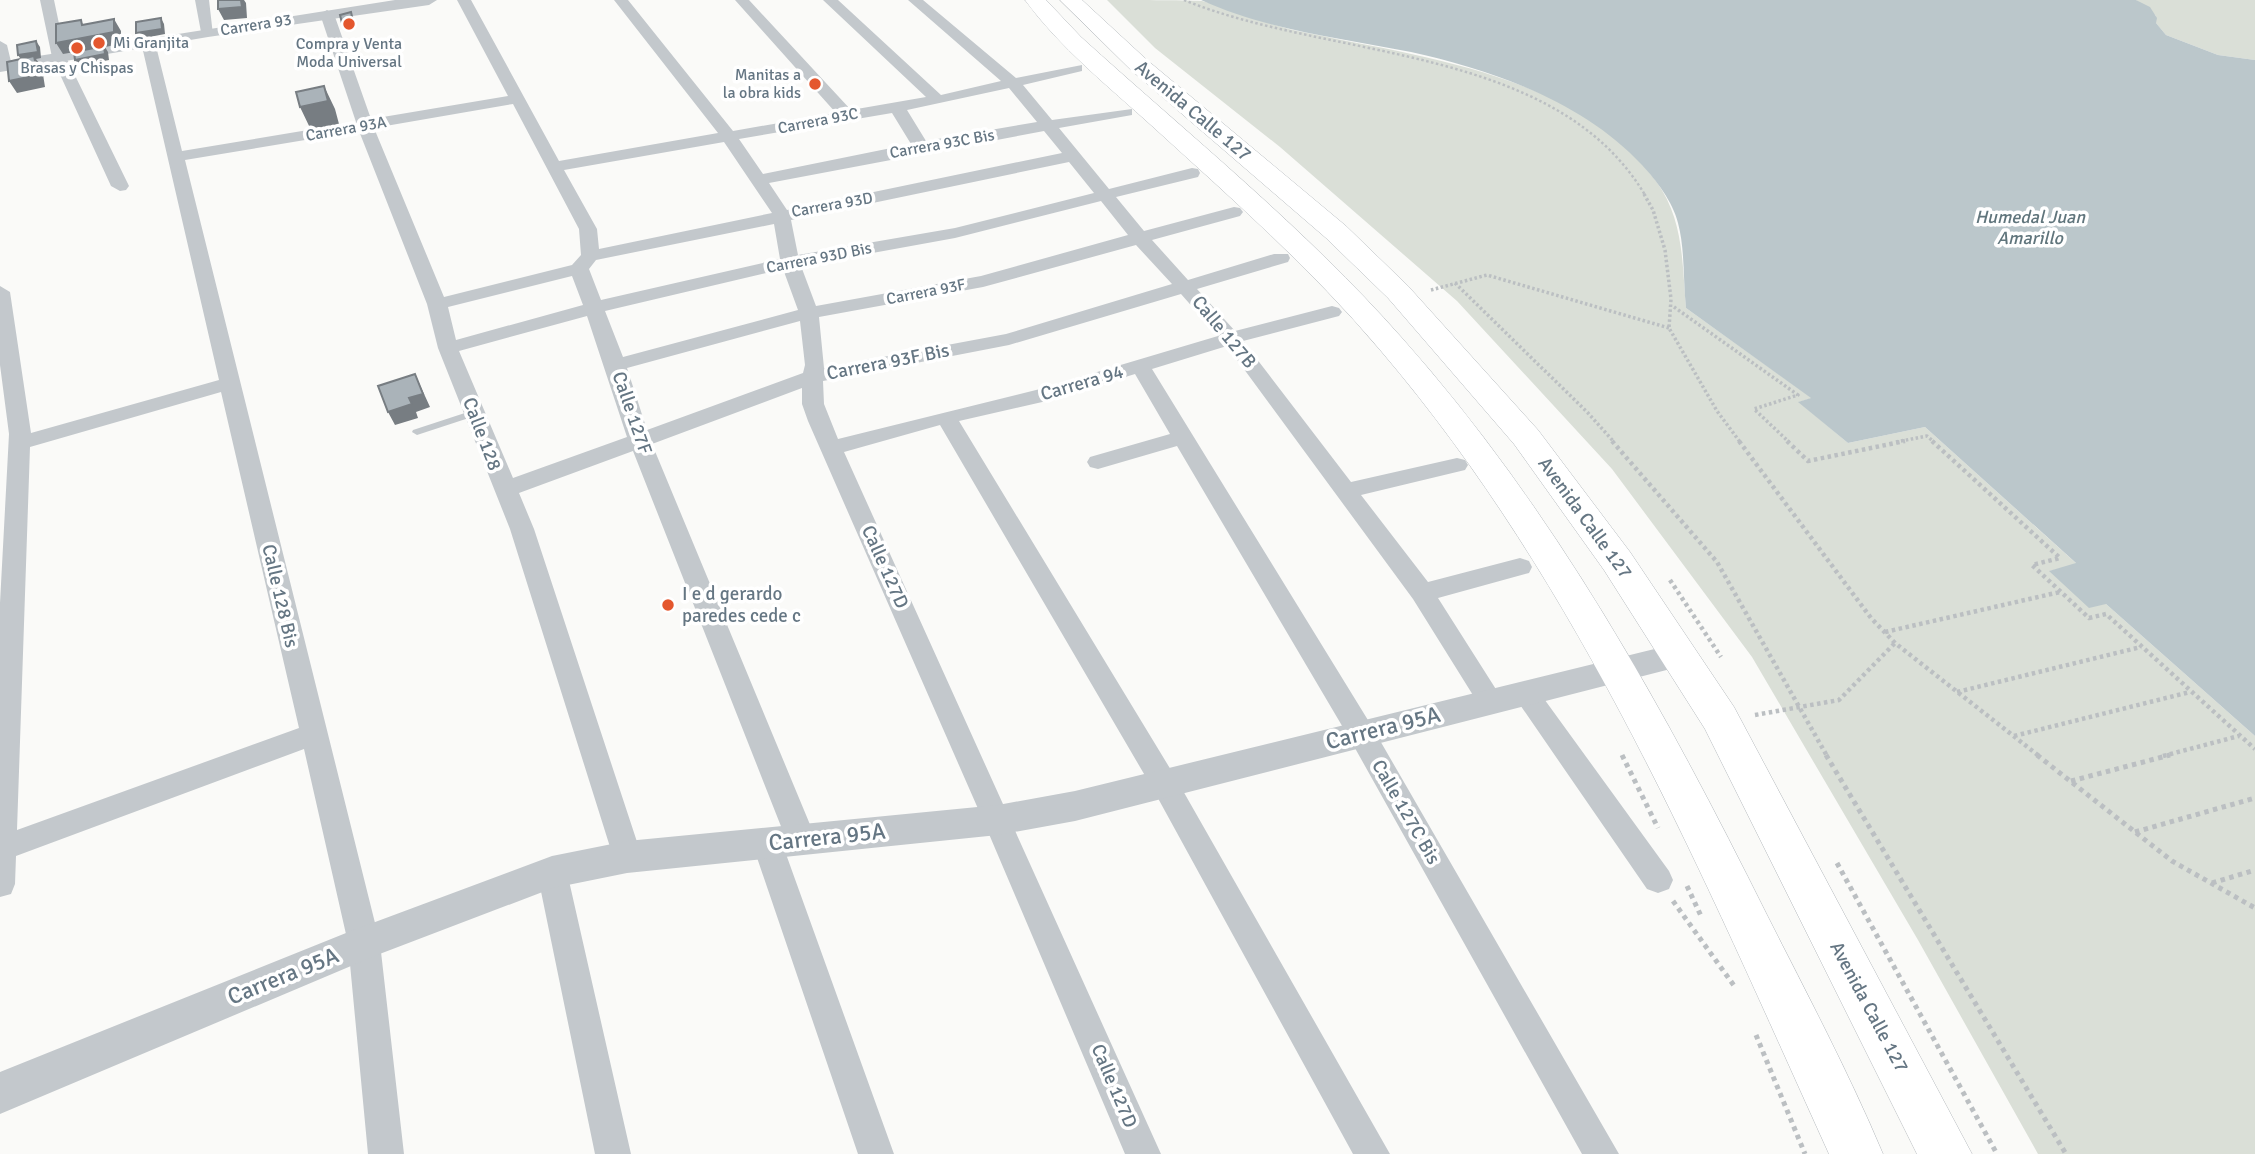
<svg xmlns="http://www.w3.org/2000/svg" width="2255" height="1154" font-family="Signika,sans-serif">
	<rect width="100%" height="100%" fill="#fafaf8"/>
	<path fill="#dadfd7" d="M 1107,0 C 1131,0 1182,0 1202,1 C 1235,10 1265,24 1298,31 C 1419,57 1576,73 1656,181 C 1684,220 1682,262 1686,308 L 1812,398 L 1799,402 L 1848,443 L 1925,427 L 2077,564 L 2050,571 L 2106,604 L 2255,736 L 2255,1154 L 2038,1154 L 1918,940 L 1752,657 L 1612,469 L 1457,301 L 1280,147 L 1155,48 Z
		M 2136,0 L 2255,0 L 2255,60 L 2218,55 L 2166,35 L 2155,22 L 2156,16 Z"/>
	<path fill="#bbc7cb" d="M 1201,0 L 2136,0 L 2150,7 L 2157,18 L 2156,23 L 2166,35 L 2218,55 L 2255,60 L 2255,736 L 2106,604 L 2089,608 L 2049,571 L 2076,563 L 1925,427 L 1848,443 L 1798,402 L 1811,398 L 1686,308 C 1683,280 1685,249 1678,223 C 1673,202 1656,180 1642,165 C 1584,102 1493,70 1411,52 C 1340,38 1267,30 1201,0 Z"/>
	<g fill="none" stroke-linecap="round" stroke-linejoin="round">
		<defs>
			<path id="primary" d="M 1025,0 L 1046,0 L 1081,37 C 1189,135 1305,228 1402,338 C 1555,510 1665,710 1767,915 C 1807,994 1849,1073 1883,1154 L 1829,1154 C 1702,874 1582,587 1381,351 C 1312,269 1231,198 1152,126 C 1108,86 1060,48 1025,0 Z
				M 1060,0 L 1082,0 L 1147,60 L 1346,226 L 1408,286 L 1538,430 L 1630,552 L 1734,707 L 1972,1154 L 1917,1154 L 1705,729 L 1604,570 L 1514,444 L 1388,298 L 1326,238 L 1131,70 Z"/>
		</defs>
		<use href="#primary" stroke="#b5babe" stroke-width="1"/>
		<path stroke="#bbbfc2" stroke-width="2.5" stroke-dasharray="2.5 2.5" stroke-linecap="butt" d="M 1184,0 C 1330,60 1555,44 1645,195"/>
		<path stroke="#bbbfc2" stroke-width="3.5" stroke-dasharray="2.5 2.5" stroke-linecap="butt" d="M 1644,194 L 1653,210 L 1665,250 L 1671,299 L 1669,328 L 1717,411 L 1740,442
			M 1455,283 L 1588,413 L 1614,442
			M 1431,290 L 1487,275 L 1669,328
			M 1674,307 L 1798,395 L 1754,409 L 1789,442
			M 1896,442 L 1927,436 L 1934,442"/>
		<path stroke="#bbbfc2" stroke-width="4.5" stroke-dasharray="3.5 3.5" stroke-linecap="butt" d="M 1612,441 L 1717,562 L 1827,756
			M 1739,441 L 1871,618 L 1895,643 L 2039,756
			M 1787,441 L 1808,461 L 1905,441
			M 1932,441 L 2060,558 L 2032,565 L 2089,618 L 2106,614 L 2255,749
			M 1670,580 L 1721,657
			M 1885,632 L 2060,592
			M 1957,692 L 2141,647
			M 1755,715 L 1839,700 L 1895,643
			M 2014,736 L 2190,692
			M 2163,756 L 2239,736"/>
		<path stroke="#bbbfc2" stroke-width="5" stroke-dasharray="4.5 4.5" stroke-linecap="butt" d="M 1622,755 L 1658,828
			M 1826,755 L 2066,1154
			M 2037,755 L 2172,861 L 2255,908
			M 2071,781 L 2170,755
			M 2135,832 L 2255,798
			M 1837,863 L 1997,1154
			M 2212,883 L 2255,870
			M 1687,886 L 1701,916
			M 1673,901 L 1735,987
			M 1756,1035 L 1805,1154"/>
		<path fill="#c3c8cc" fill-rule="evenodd" d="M 474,410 L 478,411 L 479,413 L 478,415 L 417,435 L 412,432 L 413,430 Z"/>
		<path fill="#c3c8cc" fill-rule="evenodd" d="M 40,0 L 54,0 L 66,57 L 129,186 L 126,190 L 120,191 L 111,186 L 52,57 Z
			M 195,0 L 209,0 L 213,35 L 201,32 Z
			M 457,0 L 471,0 L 559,161 L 718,133 L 614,0 L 628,0 L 733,131 L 836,113 L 735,0 L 749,0 L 851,110 L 926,97 L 823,0 L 838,0 L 941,95 L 1001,81 L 908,0 L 923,0 L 1016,78 L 1082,65 L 1082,71 L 1023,85 L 1052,120 L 1132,109 L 1132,115 L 1059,128 L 1109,189 L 1192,168 L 1198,169 L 1200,173 L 1198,177 L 1116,197 L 1144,231 L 1234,207 L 1240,208 L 1243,212 L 1240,216 L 1152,240 L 1188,280 L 1274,254 L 1288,254 L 1290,258 L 1288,262 L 1197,289 L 1235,331 L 1332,306 L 1339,308 L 1342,312 L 1339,316 L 1243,341 L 1351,482 L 1457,458 L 1465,460 L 1468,465 L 1465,470 L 1361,495 L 1428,582 L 1520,558 L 1529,561 L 1532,567 L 1529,573 L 1438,598 L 1499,694 L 1503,701 L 1499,708 L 1490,712 L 1481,708 L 1413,599 L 1227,346 L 1152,369 L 1371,725 L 1619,1154 L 1582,1154 L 1351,741 L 1177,446 L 1098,469 L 1090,467 L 1087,462 L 1090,457 L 1170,434 L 1135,374 L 1051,400 L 959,421 L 1174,775 L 1390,1154 L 1353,1154 L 1154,791 L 940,425 L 844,452 L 1161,1154 L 1125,1154 L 983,820 L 808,421 L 802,404 L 802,388 L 652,444 L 816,839 L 811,848 L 801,852 L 791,848 L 786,839 L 633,451 L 519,493 L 534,529 L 642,857 L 638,866 L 627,870 L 616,866 L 510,529 L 438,348 L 427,304 L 359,131 L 185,160 L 380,943 L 404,1154 L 368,1154 L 348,943 L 304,749 L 16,856 L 15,884 L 11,894 L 0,897 L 0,603 L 9,434 L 0,365 L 0,286 L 10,292 L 31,433 L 219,380 L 141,42 L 148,38 L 155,42 L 182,151 L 356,122 L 320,14 L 327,10 L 334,14 L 371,119 L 508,96 ZM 1009,88 L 1037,122 L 926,141 L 907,110 ZM 513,104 L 579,229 L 581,255 L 572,265 L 444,297 L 374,128 ZM 892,113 L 911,144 L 763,174 L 739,139 ZM 1044,131 L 1062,153 L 787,210 L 769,183 ZM 724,142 L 772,213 L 599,249 L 597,229 L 564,170 ZM 1069,162 L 1094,193 L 955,228 L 798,255 L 791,220 ZM 1101,201 L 1128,235 L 981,276 L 816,306 L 801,266 L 955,238 ZM 774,224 L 780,259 L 601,300 L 589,269 L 596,260 ZM 1136,245 L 1172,284 L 1006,334 L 824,368 L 819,317 L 983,287 ZM 783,269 L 798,310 L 623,357 L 605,311 ZM 572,276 L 583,305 L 456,340 L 448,307 ZM 1181,294 L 1218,336 L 1040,389 L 838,439 L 824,404 L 823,381 L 1009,345 ZM 587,316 L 627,437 L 513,478 L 459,351 ZM 800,321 L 805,365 L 803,373 L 647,430 L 627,368 ZM 221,392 L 299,728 L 17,830 L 30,447 Z
			M 0,41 L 7,45 L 12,66 L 10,69 L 0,69 Z
			M 1525,682 L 1534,685 L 1669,871 L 1673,880 L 1669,889 L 1658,893 L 1647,889 L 1516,699 L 1512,692 L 1516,685 Z
			M 767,830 L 777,834 L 782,843 L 894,1154 L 858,1154 L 752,843 L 757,834 Z
			M 552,859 L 563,863 L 567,872 L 631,1154 L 595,1154 L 537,872 L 541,863 Z"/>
		<path fill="#c3c8cc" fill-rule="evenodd" d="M 395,0 L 437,0 L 429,5 L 208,37 L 0,72 L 0,62 Z
			M 1679,643 L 1690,646 L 1695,655 L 1690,664 L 1075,821 L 998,835 L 627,873 L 553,888 L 377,955 L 0,1114 L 0,1072 L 351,931 L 552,856 L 627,841 L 998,805 L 1075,791 Z"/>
		<use href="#primary" fill="#fff" fill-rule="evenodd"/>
	</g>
	<path fill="#777d82" d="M 241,0 L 244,0 L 246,3 L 247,18 L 224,20 L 218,9 Z
		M 351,12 L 355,27 L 344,29 L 342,23 Z
		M 161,18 L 164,24 L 165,34 L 139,39 L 136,33 Z
		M 114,19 L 121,31 L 121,44 L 105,47 L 108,52 L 109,60 L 78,66 L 75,60 L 104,47 L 63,54 L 56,43 Z
		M 36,41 L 40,47 L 41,58 L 36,59 L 42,68 L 45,87 L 17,93 L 9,81 L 22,61 L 18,55 Z
		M 324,86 L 335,109 L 339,124 L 311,130 L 300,107 Z
		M 415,374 L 430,407 L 416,412 L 418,418 L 395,425 L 388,412 Z"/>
	<path fill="#aab3b9" stroke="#777d82" stroke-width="2" d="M 218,0 L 241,0 L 242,7 L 218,9 Z
		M 351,12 L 353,21 L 342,23 L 340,15 Z
		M 161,18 L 162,29 L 136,33 L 136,22 Z
		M 114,19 L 114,32 L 56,43 L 56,24 L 81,20 L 82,25 Z
		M 36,41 L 38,52 L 18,55 L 17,45 Z
		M 104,46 L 105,54 L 75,60 L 74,52 Z
		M 34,56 L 38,75 L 9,81 L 7,62 Z
		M 324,86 L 328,101 L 300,107 L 296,92 Z
		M 415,374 L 423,394 L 409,398 L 412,404 L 388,412 L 378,386 Z"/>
	<g fill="#e4572e" stroke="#fff" stroke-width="2.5">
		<circle cx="349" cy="24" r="7"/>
		<circle cx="99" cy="43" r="7"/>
		<circle cx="77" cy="48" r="7"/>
		<circle cx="815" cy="84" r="7"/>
		<circle cx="668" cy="605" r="7"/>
	</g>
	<g text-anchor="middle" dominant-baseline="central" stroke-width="7" stroke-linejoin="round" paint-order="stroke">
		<g font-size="16" fill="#657683" stroke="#fff">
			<text transform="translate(256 25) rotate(-9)">Carrera 93</text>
			<text transform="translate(818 121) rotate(-11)">Carrera 93C</text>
			<text transform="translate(346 129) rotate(-10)">Carrera 93A</text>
			<text transform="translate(942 144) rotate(-10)">Carrera 93C Bis</text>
			<text transform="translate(832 205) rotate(-10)">Carrera 93D</text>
			<text transform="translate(819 258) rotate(-11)">Carrera 93D Bis</text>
			<text transform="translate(926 292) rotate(-11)">Carrera 93F</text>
		</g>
		<g font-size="16" fill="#657683" stroke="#fff">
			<text x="113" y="43" text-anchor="start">Mi Granjita</text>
			<text x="349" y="44">Compra y Venta<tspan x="349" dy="18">Moda Universal</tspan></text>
			<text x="77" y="68">Brasas y Chispas</text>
			<text x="801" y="75" text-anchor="end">Manitas a<tspan x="801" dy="18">la obra kids</tspan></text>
		</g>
		<g font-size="18" font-style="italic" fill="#60757c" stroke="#fff">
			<text x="2030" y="217">Humedal Juan<tspan x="2030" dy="21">Amarillo</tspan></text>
		</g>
		<g font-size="19" fill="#657683" stroke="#fff">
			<text transform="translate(1193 111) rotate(40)">Avenida Calle 127</text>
			<text transform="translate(1224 332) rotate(50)">Calle 127B</text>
			<text transform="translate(888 362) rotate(-11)">Carrera 93F Bis</text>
			<text transform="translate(1082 383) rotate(-16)">Carrera 94</text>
			<text transform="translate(632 413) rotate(71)">Calle 127F</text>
			<text transform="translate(482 434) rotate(69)">Calle 128</text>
			<text transform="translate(1585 518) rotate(54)">Avenida Calle 127</text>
			<text transform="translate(885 567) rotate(66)">Calle 127D</text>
			<text transform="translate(280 596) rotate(77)">Calle 128 Bis</text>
			<text transform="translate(1406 812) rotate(60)">Calle 127C Bis</text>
			<text transform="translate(1869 1007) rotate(62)">Avenida Calle 127</text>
			<text transform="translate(1114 1086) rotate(67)">Calle 127D</text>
		</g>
		<g font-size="19" fill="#657683" stroke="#fff" text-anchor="start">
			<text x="682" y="594">I e d gerardo<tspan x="682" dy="22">paredes cede c</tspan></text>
		</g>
		<g font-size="23" fill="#657683" stroke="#fff">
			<text transform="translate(1383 728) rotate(-14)">Carrera 95A</text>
			<text transform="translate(827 837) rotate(-6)">Carrera 95A</text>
			<text transform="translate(283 976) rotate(-22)">Carrera 95A</text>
		</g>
	</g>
</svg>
